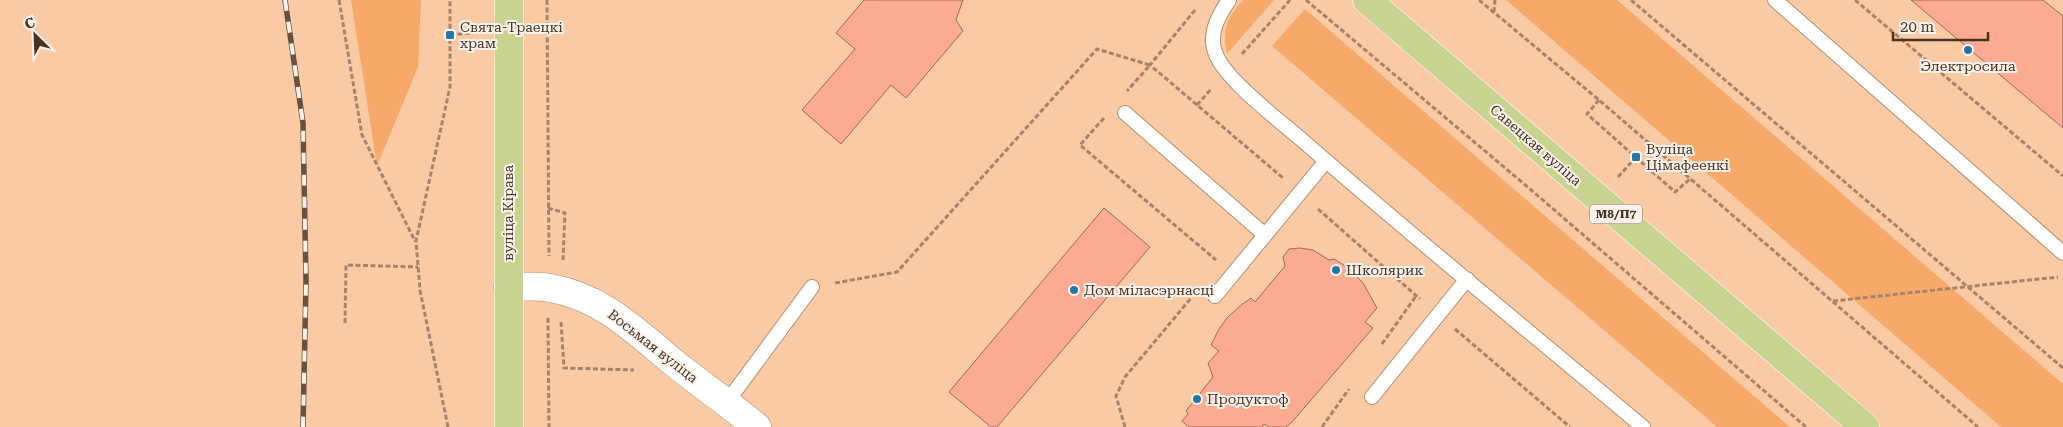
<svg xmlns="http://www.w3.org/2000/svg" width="2063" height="427" font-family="'Roboto Serif',serif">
	<rect width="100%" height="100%" fill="#facaa5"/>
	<path fill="#f7a96a" d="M 351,0 L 421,0 L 418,67 L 377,166 Z
		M 1243,0 L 1274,0 L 1227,54 C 1222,29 1226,19 1243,0 Z
		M 1506,0 L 1617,0 L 2063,384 L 2063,427 L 2001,427 Z
		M 1305,9 L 1790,427 L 1717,427 L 1272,46 Z"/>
	<path fill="#faab91" stroke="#9e6958" d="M 864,0 L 963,0 L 956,20 L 963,31 L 906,98 L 891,85 L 841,144 L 802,110 L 855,49 L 836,33 Z
		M 1911,0 L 2043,0 L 2063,16 L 2063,128 Z
		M 1104,208 L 1150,247 L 997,427 L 991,427 L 949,392 Z
		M 1300,248 L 1313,250 L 1329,260 L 1334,259 L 1347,267 L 1363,283 L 1377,308 L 1365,322 L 1373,328 L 1292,422 L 1286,427 L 1269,427 L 1264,424 L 1262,427 L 1189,427 L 1182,421 L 1188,414 L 1186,411 L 1213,377 L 1208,363 L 1219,351 L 1211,345 L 1219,329 L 1227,318 L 1240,306 L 1251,298 L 1255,302 L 1285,266 L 1283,257 L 1289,249 Z"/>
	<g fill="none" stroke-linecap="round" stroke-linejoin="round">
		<defs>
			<path id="service" d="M 1229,0 C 1219,15 1208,33 1215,52 C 1223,78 1280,121 1302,140 C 1414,238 1529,331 1643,427
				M 1775,0 L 2063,253
				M 1125,113 L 1265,235
				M 1215,296 L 1326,161
				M 1372,397 L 1467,279
				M 727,402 L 812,287"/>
			<path id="minor" d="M 508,287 C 521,287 537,285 550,288 C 607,298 641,337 684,371 C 709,390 733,407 757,427"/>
			<path id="primary" d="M 1367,0 L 1865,427
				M 509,427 L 509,0"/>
		</defs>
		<use href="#service" stroke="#b98b68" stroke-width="16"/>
		<use href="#minor" stroke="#b98b68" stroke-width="29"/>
		<use href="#primary" stroke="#fff" stroke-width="29"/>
		<path stroke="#a78469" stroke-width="3" stroke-dasharray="5 2.5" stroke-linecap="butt" d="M 339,0 L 362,135 L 415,241
			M 547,0 L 549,256
			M 1306,0 L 1530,189 L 1806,427
			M 1479,0 L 1599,100 L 1978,427
			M 1631,0 L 2063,368
			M 1855,0 L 2063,176
			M 1195,10 L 1150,65 L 1283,178
			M 1494,12 L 1495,0
			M 450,35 L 479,32
			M 1242,54 L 1290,0
			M 1599,100 L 1587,114 L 1675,192 L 1690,179
			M 1197,105 L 1212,88
			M 1104,118 L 1080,145 L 1216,260
			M 1618,177 L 1636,157
			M 548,208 L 565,213 L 563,260
			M 1318,209 L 1420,299
			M 835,283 L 897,272 L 1097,49 L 1150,65 L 1127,91
			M 1833,301 L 2058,277
			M 548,318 L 549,427
			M 561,322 L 564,368 L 634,370
			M 345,323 L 346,265 L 418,267
			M 1455,329 L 1570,427
			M 1382,344 L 1416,296
			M 448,427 L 420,290 L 416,241 L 450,87 L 450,0
			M 1125,427 L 1116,396 L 1125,377 L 1192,297
			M 1322,427 L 1349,389"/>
		<use href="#service" stroke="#fff" stroke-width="14"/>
		<use href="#minor" stroke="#fff" stroke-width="28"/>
		<use href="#primary" stroke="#c7d38e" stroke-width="28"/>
		<defs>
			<path id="rail" d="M 285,0 L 303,123 L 306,281 L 303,427"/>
		</defs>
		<use href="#rail" stroke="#6a513e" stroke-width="5.5"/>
		<use href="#rail" stroke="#fef3ec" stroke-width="4" stroke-dasharray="11" stroke-linecap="butt"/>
	</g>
	<g fill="#2177a7" stroke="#fef3ec" stroke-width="2">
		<rect x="445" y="30" width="10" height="10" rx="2.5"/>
		<circle cx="1968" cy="50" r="5"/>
		<rect x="1631" y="152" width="10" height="10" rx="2.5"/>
		<circle cx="1336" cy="270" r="5"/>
		<circle cx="1074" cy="290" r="5"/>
		<circle cx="1197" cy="399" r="5"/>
	</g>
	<g text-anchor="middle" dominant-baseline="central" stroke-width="4" stroke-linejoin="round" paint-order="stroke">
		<rect fill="#fef3ec" stroke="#7d6d60" stroke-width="1" x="1590" y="204.5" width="52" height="19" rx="4"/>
		<g font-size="12" font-weight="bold" fill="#463324">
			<text x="1616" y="214">М8/П7</text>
		</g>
		<g font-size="14" fill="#463324" stroke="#fef3ec" text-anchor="start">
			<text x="460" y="27">Свята-Траецкі<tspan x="460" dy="16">храм</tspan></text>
			<text x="1968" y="66" text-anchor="middle">Электросила</text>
			<text x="1646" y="149">Вуліца<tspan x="1646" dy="16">Цімафеенкі</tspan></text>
			<text x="1346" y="270">Школярик</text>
			<text x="1084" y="290">Дом міласэрнасці</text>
			<text x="1207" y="399">Продуктоф</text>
		</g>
		<g font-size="14" fill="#463324" stroke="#fef3ec">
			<text transform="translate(1536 145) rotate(41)">Савецкая вуліца</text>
			<text transform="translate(508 213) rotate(-90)">вуліца Кірава</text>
			<text transform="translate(653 346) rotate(38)">Восьмая вуліца</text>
		</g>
	</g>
	<g transform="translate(35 35) rotate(336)" stroke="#fef3ec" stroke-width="4" paint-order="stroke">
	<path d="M0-4L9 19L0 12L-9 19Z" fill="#463324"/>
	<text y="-8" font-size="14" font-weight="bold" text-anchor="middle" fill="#463324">С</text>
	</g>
	<path d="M1893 32v8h95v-8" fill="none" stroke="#463324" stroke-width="2.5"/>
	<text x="1900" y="32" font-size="15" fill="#463324" stroke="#fef3ec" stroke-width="4" paint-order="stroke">20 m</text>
</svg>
